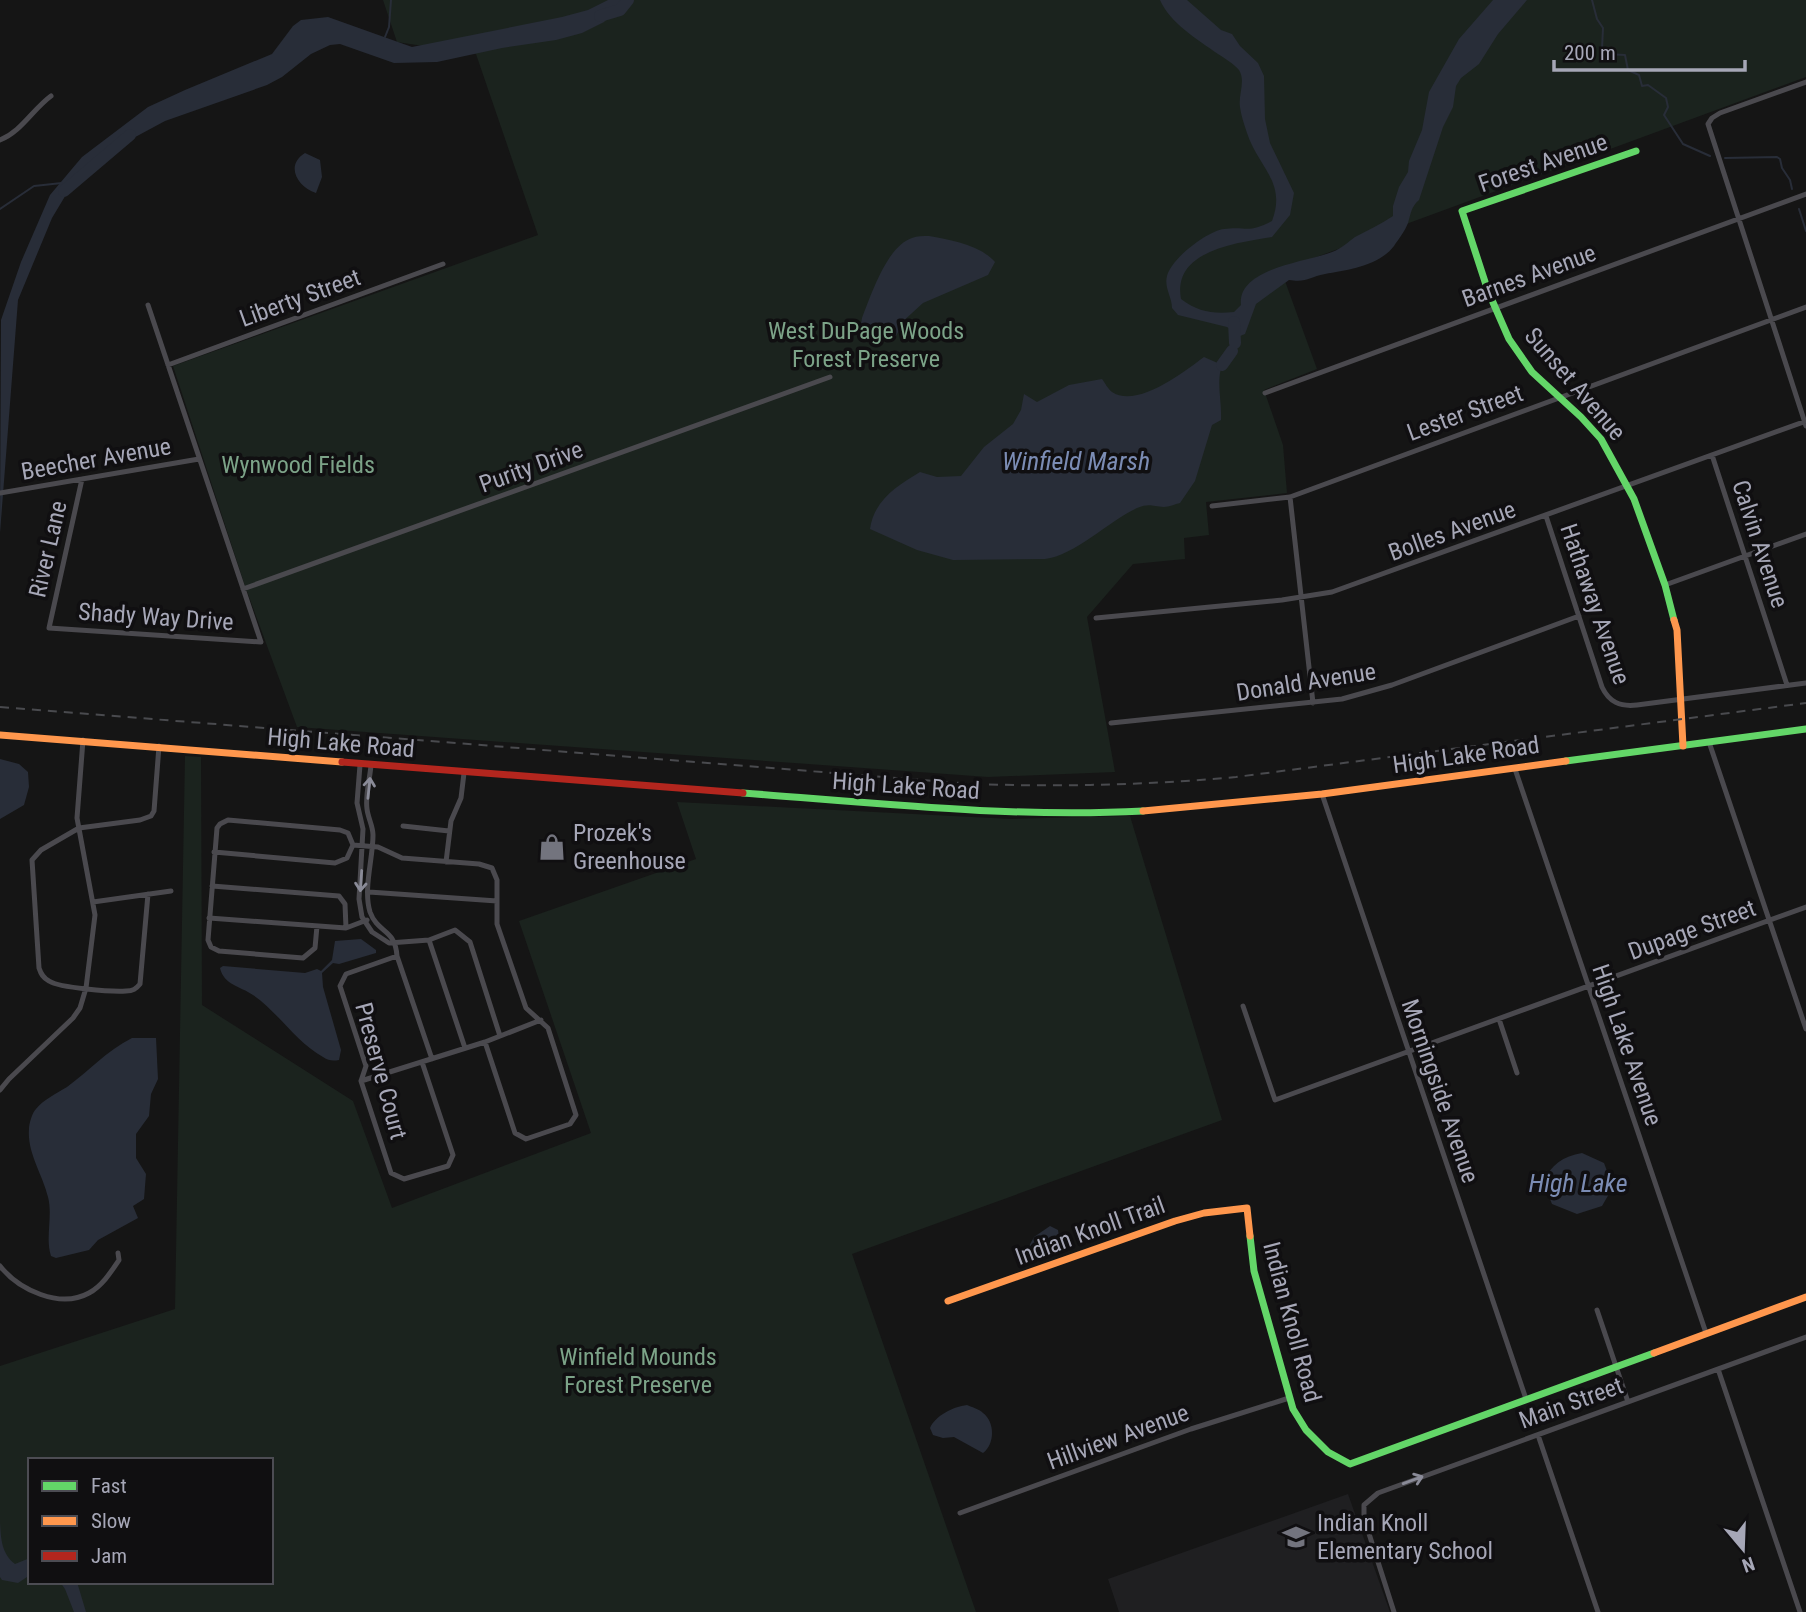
<svg xmlns="http://www.w3.org/2000/svg" width="1806" height="1612" font-family="'Roboto Condensed',sans-serif">
	<rect width="100%" height="100%" fill="#151515"/>
	<path fill="#1f1f21" d="M 1348,1494 L 1390,1612 L 1119,1612 L 1108,1579 Z"/>
	<path fill="#1b231e" fill-rule="evenodd" d="M 383,0 L 1806,0 L 1806,77 L 1281,270 L 1317,369 L 1264,390 L 1283,445 L 1287,493 L 1206,502 L 1209,535 L 1184,538 L 1185,559 L 1133,564 L 1087,617 L 1115,772 L 988,777 L 297,727 L 245,586 L 173,366 L 538,235 L 476,54 L 397,42 Z
		M 185,756 L 201,757 L 202,1005 L 353,1101 L 392,1208 L 591,1133 L 519,921 L 696,859 L 677,802 L 1011,819 L 1130,816 L 1222,1120 L 852,1254 L 976,1612 L 0,1612 L 0,1366 L 175,1309 ZM 30,1460 L 271,1460 L 271,1582 L 30,1582 Z"/>
	<path fill="#282d38" d="M 608,0 L 625,0 L 604,22 L 582,33 L 556,40 L 502,48 L 437,62 L 394,63 L 340,44 L 330,45 L 311,54 L 282,77 L 267,85 L 165,121 L 100,156 L 83,173 L 67,193 L 52,218 L 18,300 L 0,533 L 1,320 L 21,262 L 50,195 L 82,157 L 148,107 L 185,90 L 272,54 L 293,26 L 301,20 L 328,17 L 412,47 L 562,17 L 588,10 Z
		M 1160,0 L 1187,0 L 1221,30 L 1232,34 L 1240,46 L 1258,63 L 1264,76 L 1265,119 L 1270,143 L 1294,193 L 1290,215 L 1272,237 C 1237,243 1172,250 1181,299 C 1198,312 1213,314 1234,312 L 1241,305 C 1237,268 1307,262 1332,252 C 1341,249 1348,242 1355,237 C 1368,230 1381,224 1393,216 L 1393,206 L 1399,187 L 1408,172 L 1409,161 L 1422,130 L 1429,92 L 1459,39 L 1493,0 L 1527,0 L 1498,34 L 1479,64 L 1461,78 L 1456,86 L 1453,107 L 1443,127 L 1419,200 C 1411,207 1411,213 1408,223 C 1405,231 1398,240 1394,246 C 1379,266 1347,270 1325,274 C 1309,277 1307,283 1289,280 L 1256,304 L 1245,334 L 1240,336 L 1227,327 L 1178,315 L 1172,308 C 1172,297 1164,288 1167,276 C 1171,259 1207,231 1224,229 C 1248,226 1247,234 1272,221 C 1287,182 1258,167 1247,133 C 1244,124 1241,115 1240,107 C 1238,95 1246,81 1239,70 C 1234,64 1224,58 1218,54 C 1197,39 1170,23 1160,0 Z
		M 305,153 L 320,160 L 322,177 L 316,193 C 297,187 285,165 305,153 Z
		M 929,236 C 950,240 979,244 995,262 L 988,275 L 923,303 L 900,324 C 898,344 883,343 867,337 L 861,324 L 862,318 C 871,295 887,246 912,238 C 917,236 923,236 929,236 Z
		M 1204,357 L 1222,365 C 1216,382 1222,402 1221,420 L 1212,425 L 1195,481 L 1180,503 C 1175,504 1169,507 1164,507 C 1152,506 1149,503 1137,508 C 1109,521 1074,556 1045,559 L 953,560 L 917,550 L 870,529 C 874,500 897,486 920,472 L 937,477 L 961,476 L 984,447 L 1013,424 L 1021,410 L 1024,394 L 1037,402 L 1069,385 L 1102,379 C 1105,383 1108,389 1112,392 C 1137,409 1185,371 1204,357 Z
		M 0,759 L 19,764 L 28,772 L 29,787 L 24,805 L 0,819 Z
		M 361,939 L 376,950 L 376,953 L 339,964 L 333,963 L 322,973 L 323,987 L 341,1050 L 339,1060 C 333,1061 329,1061 323,1057 C 296,1042 277,1011 253,995 C 240,986 224,985 220,968 L 223,966 L 305,973 L 317,969 L 321,971 L 332,960 L 335,941 Z
		M 132,1038 L 156,1038 L 158,1079 L 151,1094 L 149,1116 L 136,1134 L 136,1158 L 146,1174 L 144,1199 L 133,1206 L 138,1218 L 98,1240 L 89,1250 L 56,1258 L 51,1256 C 45,1238 53,1216 48,1197 C 43,1175 27,1153 29,1129 C 29,1124 32,1113 36,1109 C 43,1100 57,1093 67,1087 C 89,1071 106,1051 132,1038 Z
		M 1582,1153 L 1604,1163 L 1613,1187 L 1602,1206 L 1577,1214 L 1552,1204 L 1543,1182 C 1551,1165 1563,1156 1582,1153 Z
		M 1050,1226 L 1058,1230 L 1059,1237 L 1051,1254 L 1038,1259 L 1030,1256 L 1027,1250 L 1034,1237 Z
		M 967,1405 C 971,1407 979,1409 983,1413 C 995,1422 995,1444 983,1453 L 954,1437 L 943,1438 L 933,1435 L 930,1428 C 936,1415 953,1407 967,1405 Z
		M 0,1522 C 1,1538 1,1553 15,1564 L 30,1558 L 30,1575 L 18,1583 L 2,1580 L 0,1577 Z
		M 60,1582 L 77,1582 L 86,1612 L 74,1612 L 65,1589 Z"/>
	<g fill="none" stroke-linecap="round" stroke-linejoin="round">
		<path stroke="#282d38" stroke-width="2" d="M 1592,0 L 1597,19 L 1603,28 L 1602,49 L 1605,54 L 1625,55 L 1628,70 L 1639,75 L 1642,86 L 1648,85 L 1666,98 L 1668,107 L 1664,115 L 1683,144 L 1710,156
			M 385,37 L 389,27 L 391,0
			M 1725,158 L 1777,157 L 1780,159 L 1782,168 L 1790,180 L 1792,189
			M 0,209 L 34,186 L 62,183
			M 1799,209 L 1806,231"/>
		<path stroke="#282d38" stroke-width="12" d="M 600,16 L 620,10 L 628,0
			M 64,191 L 130,135
			M 1234,322 L 1235,343
			M 1222,365 L 1232,351"/>
		<path stroke="#4a494e" stroke-width="5" d="M 1806,82 L 1720,113 L 1712,118 L 1708,124 L 1806,426
			M 0,140 C 21,132 33,109 51,96
			M 168,365 L 443,264
			M 1265,393 L 1806,194
			M 1712,455 L 1787,685
			M 82,479 L 49,628 L 261,642 L 148,305
			M 0,493 L 199,459
			M 1290,497 L 1313,703
			M 1212,506 L 1290,497 L 1806,307
			M 1546,516 L 1602,687 C 1609,702 1620,707 1637,705 L 1806,683
			M 1665,585 L 1806,534
			M 243,589 L 830,377
			M 1096,618 L 1282,600 L 1332,592 L 1806,421
			M 1111,723 L 1342,699 L 1392,685 L 1579,616
			M 1709,742 L 1806,1029
			M 360,765 L 357,803 L 363,829 L 359,899 L 362,917 L 372,932 L 389,943 L 429,940
			M 371,765 C 370,779 365,795 367,809 C 368,818 373,826 373,835 C 373,859 363,889 370,912 C 378,934 395,928 397,956 L 432,1059
			M 1515,769 L 1706,1333
			M 1322,794 L 1526,1399
			M 403,826 L 449,831
			M 353,845 L 378,847 L 402,858 L 479,864 L 492,868 L 497,880 L 497,924 L 526,1008 L 548,1028 L 576,1115 L 570,1124 L 526,1139 L 515,1133 L 485,1042
			M 214,852 L 335,863 L 347,858 L 353,845
			M 446,862 L 451,821 L 461,798 L 464,773
			M 212,886 L 339,896 L 345,904 L 346,928
			M 369,892 L 497,901
			M 148,894 L 140,984 C 136,989 133,991 126,991 C 112,992 60,988 49,981 C 43,978 41,974 39,968 L 32,860 L 41,850 L 79,828 L 140,820 L 151,816 L 154,811 L 159,746
			M 93,902 L 171,891
			M 209,918 L 346,928 L 367,920
			M 317,926 L 315,948 L 303,958 L 219,951 L 211,947 L 208,940 L 217,828 L 220,824 L 228,820 L 340,830 L 348,833 L 353,845
			M 397,956 L 346,974 L 340,986 L 366,1066 L 361,1081 L 391,1173 L 404,1179 L 448,1166 L 453,1155 L 422,1062
			M 1243,1006 L 1275,1100 L 1806,907
			M 1499,1019 L 1517,1073
			M 465,1048 L 429,940 L 455,930 L 470,942 L 500,1036
			M 361,1081 L 485,1042 L 541,1020
			M 0,1090 L 9,1079 L 73,1018 L 80,1008 L 86,988 L 95,915 L 77,818 L 83,740
			M 0,1266 C 19,1290 60,1309 89,1293 C 102,1286 111,1272 119,1260 L 118,1253
			M 1597,1310 L 1628,1402
			M 1718,1369 L 1800,1612
			M 1538,1435 L 1598,1612
			M 960,1513 L 1191,1429 L 1289,1398
			M 1394,1612 L 1364,1518 L 1364,1505 L 1378,1493 L 1806,1337"/>
		<path stroke="#63d668" stroke-width="7" d="M 1636,151 L 1462,211 L 1488,291 L 1509,339 L 1532,372 L 1581,417 L 1601,439 L 1634,499 L 1665,585 L 1674,620
			M 1566,761 L 1806,729
			M 743,793 C 876,803 1010,818 1143,811
			M 1250,1236 L 1254,1271 L 1293,1409 L 1306,1430 L 1328,1452 L 1350,1464 L 1654,1353"/>
		<path stroke="#ff974d" stroke-width="7" d="M 1674,620 L 1677,630 L 1683,746
			M 0,735 L 342,762
			M 1143,811 L 1322,794 L 1566,761
			M 948,1301 L 1175,1221 L 1204,1213 L 1247,1208 L 1250,1236
			M 1654,1353 L 1806,1297"/>
		<path stroke="#b3261e" stroke-width="7" d="M 342,762 L 743,793"/>
		<path stroke="#494a4e" stroke-width="2" stroke-dasharray="9 7" stroke-linecap="butt" d="M 0,707 L 973,784 C 1061,787 1148,785 1236,777 L 1806,703"/>
	</g>
	<defs><path id="oneway-shaft" d="M-6 0H5M1.5-3L5.5 0L1.5 3" fill="none" stroke-width="1.6" stroke-linecap="round" stroke-linejoin="round" transform="scale(1.75)"/></defs>
	<g stroke="#8a8b98">
		<use href="#oneway-shaft" transform="translate(369 788) rotate(-84)"/>
		<use href="#oneway-shaft" transform="translate(361 881) rotate(94)"/>
		<use href="#oneway-shaft" transform="translate(1413 1480) rotate(-20)"/>
	</g>
	<defs>
		<symbol id="shop-bare" viewBox="-9 -9 18 18"><path d="M-5-2.5h2.3a2.7 3.5 0 0 1 5.4 0H5L5.5 6h-11ZM-1.5-2.5h3a1.5 2.3 0 0 0-3 0Z" fill="#73747e" stroke="#100f11" stroke-width="2.5" paint-order="stroke"/></symbol>
		<symbol id="school-bare" viewBox="-9 -9 18 18"><path d="M0-5L7-2L0 1L-7-2ZM-4 1L0 2.5L4 1V4Q0 6-4 4Z" fill="#73747e" stroke="#100f11" stroke-width="2.5" paint-order="stroke"/></symbol>
	</defs>
	<g fill-rule="evenodd">
		<use href="#shop-bare" x="533" y="828" width="38" height="38"/>
		<use href="#school-bare" x="1277" y="1518" width="38" height="38"/>
	</g>
	<g text-anchor="middle" dominant-baseline="central" stroke-width="7" stroke-linejoin="round" paint-order="stroke">
		<g font-size="24" fill="#a6a7b7" stroke="#100f11">
			<text transform="translate(1543 163) rotate(-19)">Forest Avenue</text>
			<text transform="translate(1529 276) rotate(-20)">Barnes Avenue</text>
			<text transform="translate(300 298) rotate(-20)">Liberty Street</text>
			<text transform="translate(1575 384) rotate(49)">Sunset Avenue</text>
			<text transform="translate(1465 413) rotate(-20)">Lester Street</text>
			<text transform="translate(96 459) rotate(-10)">Beecher Avenue</text>
			<text transform="translate(531 467) rotate(-20)">Purity Drive</text>
			<text transform="translate(1452 531) rotate(-20)">Bolles Avenue</text>
			<text transform="translate(1760 544) rotate(72)">Calvin Avenue</text>
			<text transform="translate(48 549) rotate(-77)">River Lane</text>
			<text transform="translate(1595 604) rotate(71)">Hathaway Avenue</text>
			<text transform="translate(156 617) rotate(4)">Shady Way Drive</text>
			<text transform="translate(1306 682) rotate(-9)">Donald Avenue</text>
			<text transform="translate(341 743) rotate(5)">High Lake Road</text>
			<text transform="translate(1466 755) rotate(-8)">High Lake Road</text>
			<text transform="translate(906 786) rotate(4)">High Lake Road</text>
			<text transform="translate(1692 930) rotate(-20)">Dupage Street</text>
			<text transform="translate(1627 1045) rotate(71)">High Lake Avenue</text>
			<text transform="translate(381 1071) rotate(75)">Preserve Court</text>
			<text transform="translate(1440 1091) rotate(71)">Morningside Avenue</text>
			<text transform="translate(1090 1231) rotate(-20)">Indian Knoll Trail</text>
			<text transform="translate(1292 1322) rotate(75)">Indian Knoll Road</text>
			<text transform="translate(1571 1403) rotate(-20)">Main Street</text>
			<text transform="translate(1118 1437) rotate(-20)">Hillview Avenue</text>
		</g>
		<g font-size="24" fill="#7ca388" stroke="#100f11">
			<text x="866" y="331">West DuPage Woods<tspan x="866" dy="28">Forest Preserve</tspan></text>
			<text x="298" y="465">Wynwood Fields</text>
			<text x="638" y="1357">Winfield Mounds<tspan x="638" dy="28">Forest Preserve</tspan></text>
		</g>
		<g font-size="24" fill="#a6a7b7" stroke="#100f11" text-anchor="start">
			<text x="573" y="833">Prozek's<tspan x="573" dy="28">Greenhouse</tspan></text>
			<text x="1317" y="1523">Indian Knoll<tspan x="1317" dy="28">Elementary School</tspan></text>
		</g>
		<g font-size="26" font-style="italic" fill="#7b8cb4" stroke="#100f11">
			<text x="1076" y="461">Winfield Marsh</text>
			<text x="1578" y="1183">High Lake</text>
		</g>
	</g>
	<rect x="28" y="1458" width="245" height="126" fill="#100f11" stroke="#4c4c53" stroke-width="2"/>
	<rect x="42" y="1481" width="35" height="10" fill="#63d668" stroke="#4c4c53" stroke-width="2"/>
	<text x="91" y="1493" font-size="21" fill="#a6a7b7">Fast</text>
	<rect x="42" y="1516" width="35" height="10" fill="#ff974d" stroke="#4c4c53" stroke-width="2"/>
	<text x="91" y="1528" font-size="21" fill="#a6a7b7">Slow</text>
	<rect x="42" y="1551" width="35" height="10" fill="#b3261e" stroke="#4c4c53" stroke-width="2"/>
	<text x="91" y="1563" font-size="21" fill="#a6a7b7">Jam</text>
	<g transform="translate(1743 1549) rotate(161)" stroke="#100f11" stroke-width="5" paint-order="stroke">
	<path d="M0-5L12 26L0 18L-12 26Z" fill="#a6a7b7"/>
	<text y="-10" font-size="19" font-weight="bold" text-anchor="middle" fill="#a6a7b7">N</text>
	</g>
	<path d="M1554 60v10h191v-10" fill="none" stroke="#a6a7b7" stroke-width="3.5"/>
	<text x="1564" y="60" font-size="21" fill="#a6a7b7" stroke="#100f11" stroke-width="5" paint-order="stroke">200 m</text>
</svg>
